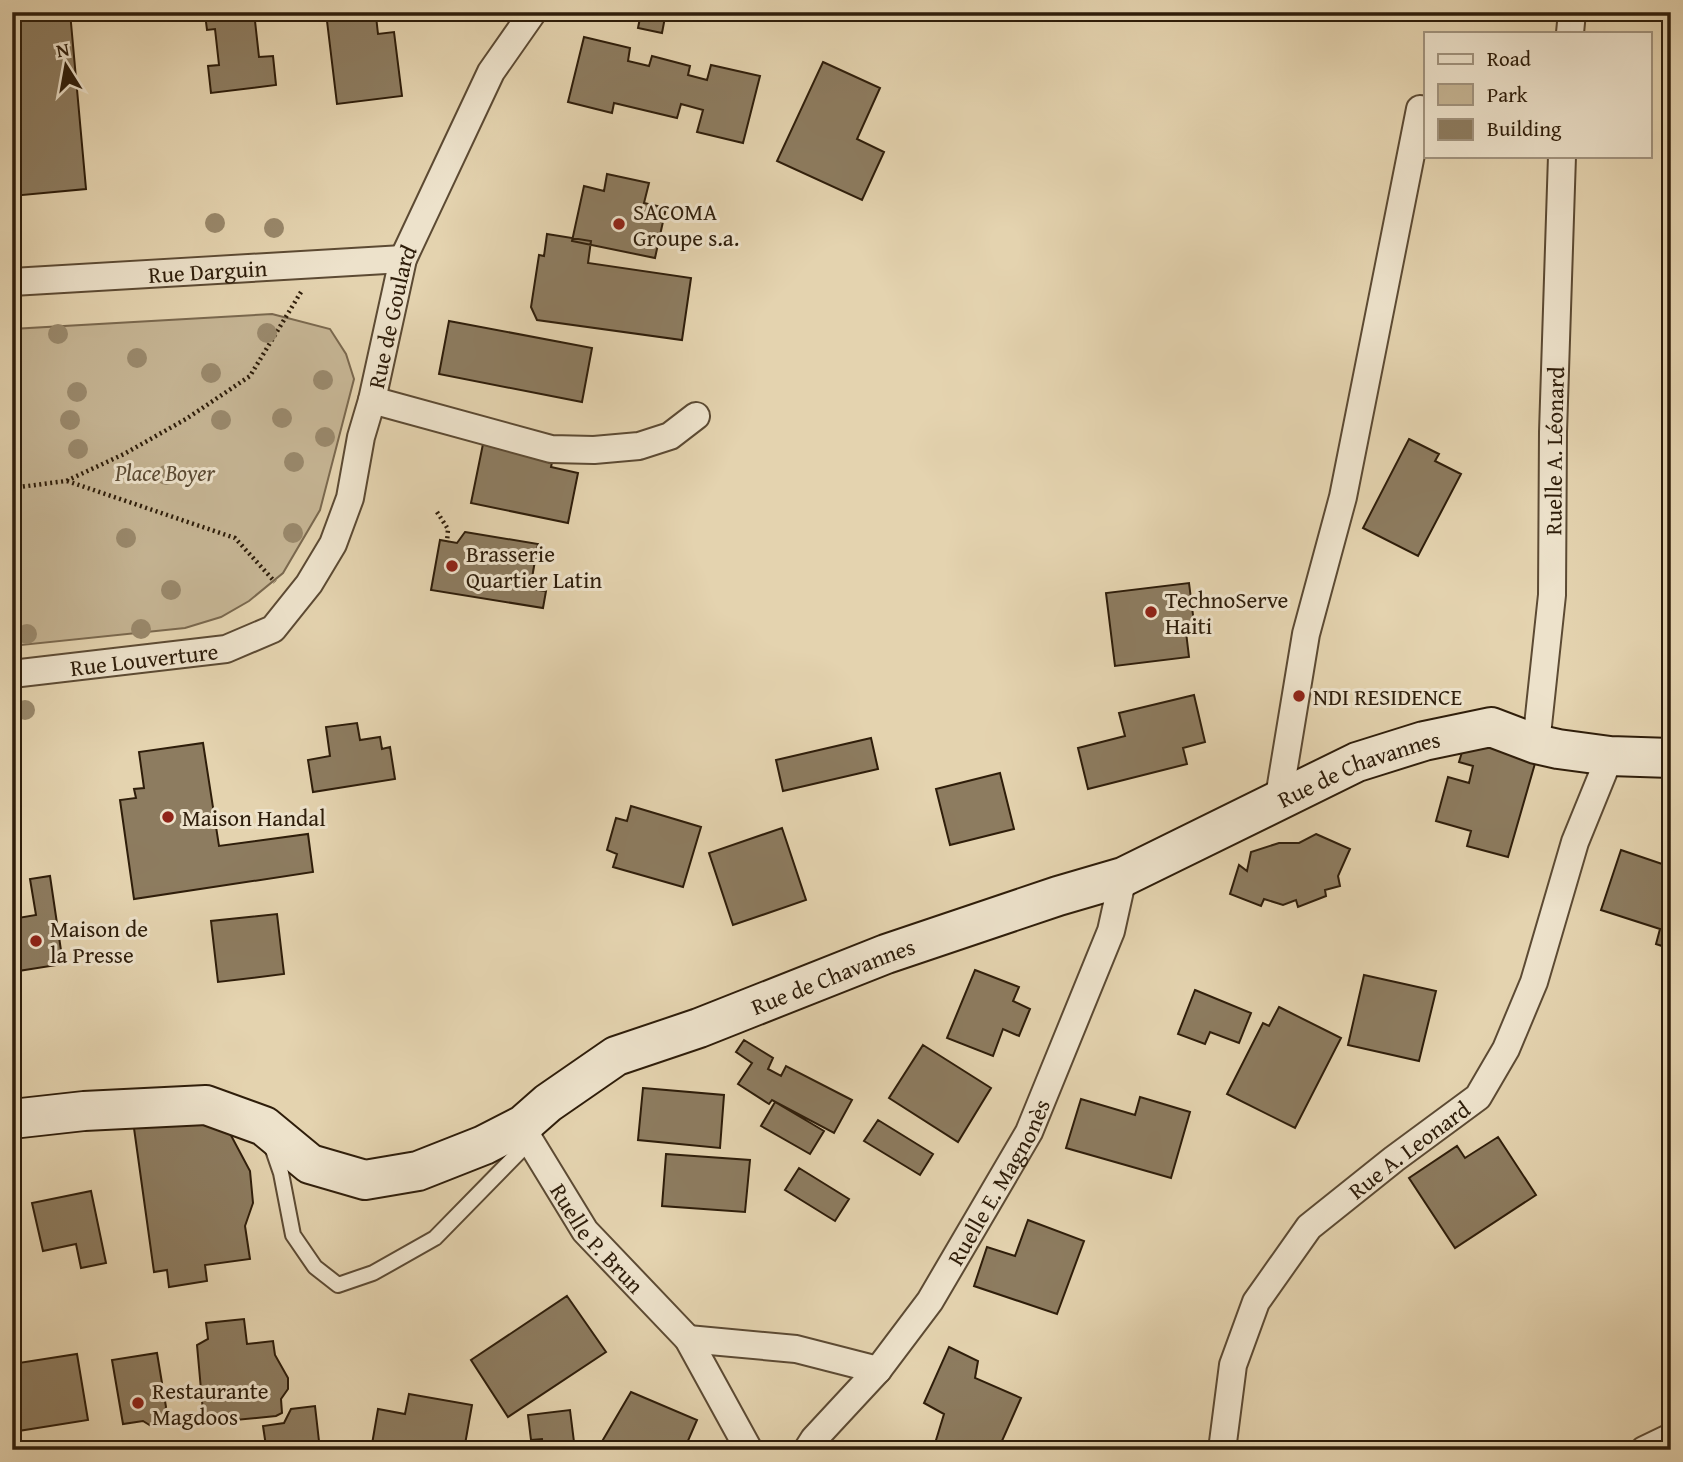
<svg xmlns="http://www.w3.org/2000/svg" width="1683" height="1462" font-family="'Gentium Book Plus',serif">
	<rect width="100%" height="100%" fill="#e4d3af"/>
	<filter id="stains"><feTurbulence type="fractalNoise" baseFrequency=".00286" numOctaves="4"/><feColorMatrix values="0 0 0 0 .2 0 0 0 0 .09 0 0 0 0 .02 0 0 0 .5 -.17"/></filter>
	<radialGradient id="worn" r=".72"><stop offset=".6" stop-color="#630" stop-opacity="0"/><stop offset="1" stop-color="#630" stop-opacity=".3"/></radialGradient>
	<path fill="#c5b493" stroke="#7a684e" stroke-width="2" d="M 272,314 L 330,329 L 346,354 L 354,379 L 320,510 L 283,573 L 249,601 L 221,617 L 185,628 L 12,646 L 12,329 Z"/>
	<path fill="#8d7c60" stroke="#2e1d0a" stroke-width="2" d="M 12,12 L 70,12 L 86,189 L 12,196 Z
		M 222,12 L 254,12 L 259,57 L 273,56 L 276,85 L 211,93 L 208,66 L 219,65 L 215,29 L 207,30 L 205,14 Z
		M 666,12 L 662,33 L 638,28 L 640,18 L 610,13 Z
		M 376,16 L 378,34 L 394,32 L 402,96 L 337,104 L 327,21 Z
		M 584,37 L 630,48 L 628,61 L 649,66 L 652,56 L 690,66 L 688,75 L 707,80 L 711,65 L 760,76 L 743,143 L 697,132 L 703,110 L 681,104 L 677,118 L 614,103 L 612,113 L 568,102 Z
		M 823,62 L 880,88 L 857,139 L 884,152 L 862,200 L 777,161 Z
		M 607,174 L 649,183 L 644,203 L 666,208 L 655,258 L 572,241 L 584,186 L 604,191 Z
		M 547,234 L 591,241 L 588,263 L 691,278 L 682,340 L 537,320 L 531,307 L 539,255 L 544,256 Z
		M 449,321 L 592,348 L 582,402 L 439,374 Z
		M 1409,439 L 1439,454 L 1435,461 L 1461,474 L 1418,556 L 1363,528 Z
		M 483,444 L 553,458 L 551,467 L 578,473 L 568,523 L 471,503 Z
		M 465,532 L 538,544 L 530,589 L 546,591 L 543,608 L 431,590 L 440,540 L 457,543 Z
		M 1189,583 L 1195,631 L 1186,632 L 1189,657 L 1115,666 L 1106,593 Z
		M 1194,695 L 1205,742 L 1183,748 L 1187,764 L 1088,789 L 1078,748 L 1125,736 L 1119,713 Z
		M 357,723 L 360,740 L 380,737 L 382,749 L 390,747 L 395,779 L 313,792 L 308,760 L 330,756 L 326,727 Z
		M 1468,732 L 1536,760 L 1508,857 L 1467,846 L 1471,831 L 1436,821 L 1448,777 L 1469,783 L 1473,766 L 1459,762 Z
		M 871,738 L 878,769 L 783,791 L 776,760 Z
		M 203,743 L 219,846 L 308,834 L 313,872 L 134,899 L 120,800 L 136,798 L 134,789 L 144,788 L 139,752 Z
		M 1000,773 L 1014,829 L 950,845 L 936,789 Z
		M 631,806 L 701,827 L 683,887 L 613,867 L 617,854 L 607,850 L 616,818 L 627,821 Z
		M 782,828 L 806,900 L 733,925 L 709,853 Z
		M 1316,834 L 1350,849 L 1338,876 L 1340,886 L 1325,890 L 1326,896 L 1298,907 L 1296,900 L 1283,905 L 1264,899 L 1261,906 L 1230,894 L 1239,865 L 1247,871 L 1251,852 L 1279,843 L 1299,843 Z
		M 1621,850 L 1671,867 L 1671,949 L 1656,944 L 1660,929 L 1601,910 Z
		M 50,876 L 63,964 L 12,972 L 12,919 L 36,915 L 30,879 Z
		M 277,914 L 284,974 L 218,982 L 211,921 Z
		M 975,970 L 1019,987 L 1013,1001 L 1030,1009 L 1019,1036 L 1003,1029 L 993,1056 L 947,1038 Z
		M 1364,975 L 1436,991 L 1419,1061 L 1348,1045 Z
		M 1195,990 L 1251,1013 L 1239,1043 L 1210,1032 L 1205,1044 L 1178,1034 Z
		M 1279,1007 L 1341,1038 L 1295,1128 L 1227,1094 L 1263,1023 L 1269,1026 Z
		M 744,1040 L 773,1058 L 768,1069 L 781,1076 L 786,1066 L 852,1100 L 834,1133 L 772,1100 L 769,1104 L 738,1084 L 752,1063 L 736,1052 Z
		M 923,1045 L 991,1088 L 958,1142 L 889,1098 Z
		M 643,1088 L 724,1095 L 720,1148 L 638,1140 Z
		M 1140,1097 L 1190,1112 L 1171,1178 L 1066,1148 L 1081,1099 L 1135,1115 Z
		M 775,1102 L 824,1131 L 810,1154 L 761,1126 Z
		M 193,1112 L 226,1126 L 250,1171 L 253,1203 L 245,1226 L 250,1259 L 205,1265 L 207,1281 L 169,1287 L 167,1270 L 154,1272 L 133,1121 Z
		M 878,1120 L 933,1154 L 920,1175 L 864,1141 Z
		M 1498,1137 L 1536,1195 L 1455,1248 L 1409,1178 L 1457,1146 L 1465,1158 Z
		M 666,1154 L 750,1160 L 745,1212 L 662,1206 Z
		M 799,1168 L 849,1199 L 835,1221 L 785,1190 Z
		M 91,1191 L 106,1263 L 81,1268 L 76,1244 L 43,1251 L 32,1203 Z
		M 1028,1220 L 1084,1241 L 1057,1314 L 974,1286 L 987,1247 L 1015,1256 Z
		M 567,1296 L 606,1352 L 508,1417 L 471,1360 Z
		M 244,1319 L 247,1344 L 273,1341 L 275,1355 L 288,1378 L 288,1389 L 281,1399 L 282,1413 L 276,1416 L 204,1423 L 197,1345 L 208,1339 L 206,1323 Z
		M 949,1347 L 978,1361 L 975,1378 L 1021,1398 L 998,1450 L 933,1450 L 944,1414 L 924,1403 Z
		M 157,1353 L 166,1407 L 161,1422 L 151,1426 L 143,1421 L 123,1424 L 112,1360 Z
		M 77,1354 L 88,1420 L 12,1432 L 12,1364 Z
		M 631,1392 L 697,1420 L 684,1450 L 597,1450 Z
		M 409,1394 L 472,1405 L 464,1450 L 371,1450 L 378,1409 L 405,1414 Z
		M 315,1406 L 320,1450 L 262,1450 L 266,1446 L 263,1426 L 284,1423 L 291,1409 Z
		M 570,1410 L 575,1450 L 543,1450 L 542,1439 L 531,1440 L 528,1415 Z
		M 1092,1443 L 1134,1450 L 1091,1450 Z"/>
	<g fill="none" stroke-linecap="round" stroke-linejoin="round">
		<defs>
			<path id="lane" d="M 271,1144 L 281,1173 L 293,1235 L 315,1267 L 338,1285 L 373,1273 L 435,1238 L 530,1141"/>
			<g id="street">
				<path d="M 1570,33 L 1572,12"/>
				<path id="s1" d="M 12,282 L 403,259"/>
				<path d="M 372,400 L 551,449 L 594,450 L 639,446 L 670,436 L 696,416"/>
				<path id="s2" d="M 12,674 L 226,649 L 273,629 L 309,584 L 333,544 L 350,498 L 361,437 L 372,400 L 403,259 L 491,72 L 533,12"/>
				<path id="s3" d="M 1536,744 L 1552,595 L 1553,432 L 1562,156"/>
				<path d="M 1278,803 L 1306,634 L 1343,497 L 1420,109"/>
				<path id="s4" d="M 523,1125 L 530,1141 L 585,1231 L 688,1339 L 749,1450"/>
				<path d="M 688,1339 L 796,1349 L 878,1370"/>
				<path id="s5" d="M 807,1450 L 814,1439 L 878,1370 L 930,1301 L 1029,1132 L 1111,931 L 1123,877"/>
				<path id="s6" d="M 1222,1450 L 1233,1365 L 1256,1302 L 1309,1227 L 1394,1159 L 1478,1097 L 1506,1049 L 1534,982 L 1575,842 L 1610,756"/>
				<path d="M 1644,1450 L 1671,1437"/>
			</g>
			<g id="secondary">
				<path id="s7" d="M 12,1119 L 84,1111 L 206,1105 L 264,1126 L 310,1164 L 365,1180 L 418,1171 L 484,1145 L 523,1125 L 548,1103 L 616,1056 L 699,1028 L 886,954 L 1058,896 L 1123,877 L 1357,762 L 1424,741 L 1491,727 L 1536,744 L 1558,749 L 1610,756 L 1671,758"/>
			</g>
		</defs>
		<use href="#lane" stroke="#5c4a33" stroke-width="18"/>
		<use href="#street" stroke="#5c4a33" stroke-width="30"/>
		<use href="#secondary" stroke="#2e1d0a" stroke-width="42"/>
		<path stroke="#2e1d0a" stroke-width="4.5" stroke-dasharray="2 3.5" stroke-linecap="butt" d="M 67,481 L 235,538 L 275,582
			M 12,488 L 66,481 L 124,454 L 186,419 L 250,376 L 301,292
			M 437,512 L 448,529 L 447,542"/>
		<use href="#lane" stroke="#ede2cb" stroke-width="14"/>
		<use href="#street" stroke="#ede2cb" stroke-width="26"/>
		<use href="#secondary" stroke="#ede2cb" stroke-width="38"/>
	</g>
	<g fill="#99886b">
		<circle cx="215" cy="223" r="10"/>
		<circle cx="274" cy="228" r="10"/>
		<circle cx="267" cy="333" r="10"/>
		<circle cx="58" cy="334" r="10"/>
		<circle cx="137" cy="358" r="10"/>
		<circle cx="211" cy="373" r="10"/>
		<circle cx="323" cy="380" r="10"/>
		<circle cx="77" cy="392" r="10"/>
		<circle cx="282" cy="418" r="10"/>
		<circle cx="70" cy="420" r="10"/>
		<circle cx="221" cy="420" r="10"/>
		<circle cx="325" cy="437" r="10"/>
		<circle cx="78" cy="449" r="10"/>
		<circle cx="294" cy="462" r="10"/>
		<circle cx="166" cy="475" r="10"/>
		<circle cx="293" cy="533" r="10"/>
		<circle cx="126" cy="538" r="10"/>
		<circle cx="171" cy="590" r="10"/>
		<circle cx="141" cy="629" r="10"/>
		<circle cx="27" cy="634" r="10"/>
		<circle cx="25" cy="710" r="10"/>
	</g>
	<g fill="#8f2418" stroke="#ede2cb" stroke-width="2.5">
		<circle cx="619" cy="224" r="7"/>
		<circle cx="452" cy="566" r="7"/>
		<circle cx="1151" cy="612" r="7"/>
		<circle cx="1299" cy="696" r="7"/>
		<circle cx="168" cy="817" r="7"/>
		<circle cx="36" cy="941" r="7"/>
		<circle cx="138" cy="1403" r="7"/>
	</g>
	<g text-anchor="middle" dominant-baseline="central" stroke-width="6" stroke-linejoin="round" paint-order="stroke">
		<g font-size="23" fill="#2e1d0a" stroke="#ede2cb" text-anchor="start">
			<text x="633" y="211">SACOMA<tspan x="633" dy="26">Groupe s.a.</tspan></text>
			<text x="466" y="553">Brasserie<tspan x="466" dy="26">Quartier Latin</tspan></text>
			<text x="1165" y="599">TechnoServe<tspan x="1165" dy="26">Haiti</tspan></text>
			<text x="1313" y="696">NDI RESIDENCE</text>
			<text x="182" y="817">Maison Handal</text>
			<text x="50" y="928">Maison de<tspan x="50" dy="26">la Presse</tspan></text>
			<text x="152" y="1390">Restaurante<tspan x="152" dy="26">Magdoos</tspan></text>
		</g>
		<g font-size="23" fill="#2e1d0a" stroke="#ede2cb">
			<text stroke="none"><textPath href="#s1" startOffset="196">Rue Darguin</textPath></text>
			<text stroke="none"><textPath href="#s2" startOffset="606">Rue de Goulard</textPath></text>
			<text stroke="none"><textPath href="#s3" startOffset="294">Ruelle A. Léonard</textPath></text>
			<text stroke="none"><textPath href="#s2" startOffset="133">Rue Louverture</textPath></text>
			<text stroke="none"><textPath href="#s7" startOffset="1456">Rue de Chavannes</textPath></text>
			<text stroke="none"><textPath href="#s7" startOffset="889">Rue de Chavannes</textPath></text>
			<text stroke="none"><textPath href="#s6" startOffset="371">Rue A. Leonard</textPath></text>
			<text stroke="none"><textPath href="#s5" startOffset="331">Ruelle E. Magnonès</textPath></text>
			<text stroke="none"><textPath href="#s4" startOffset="136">Ruelle P. Brun</textPath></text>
		</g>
		<g font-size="23" font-style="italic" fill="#5b4a33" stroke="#ede2cb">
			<text x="165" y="472">Place Boyer</text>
		</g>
	</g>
	<rect width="1683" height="1462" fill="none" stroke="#e4d3af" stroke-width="42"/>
	<rect x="14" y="14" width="1655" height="1434" fill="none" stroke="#2e1d0a" stroke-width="3.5"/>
	<rect x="21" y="21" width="1641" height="1420" fill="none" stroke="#2e1d0a" stroke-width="2"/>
	<rect x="1424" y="32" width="228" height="126" fill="#ede2cb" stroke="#a1937e" stroke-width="2"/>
	<rect x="1438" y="54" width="35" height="10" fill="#ede2cb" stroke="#a1937e" stroke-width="2"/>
	<text x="1487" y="66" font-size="21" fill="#2e1d0a">Road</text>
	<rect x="1438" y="84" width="35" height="21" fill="#c5b493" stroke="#a1937e" stroke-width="2"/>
	<text x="1487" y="102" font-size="21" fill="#2e1d0a">Park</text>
	<rect x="1438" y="119" width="35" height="21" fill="#8d7c60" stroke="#a1937e" stroke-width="2"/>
	<text x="1487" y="136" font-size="21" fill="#2e1d0a">Building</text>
	<g transform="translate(66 66) rotate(349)" stroke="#ede2cb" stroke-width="5" paint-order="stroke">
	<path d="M0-5L12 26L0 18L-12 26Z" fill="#2e1d0a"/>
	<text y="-10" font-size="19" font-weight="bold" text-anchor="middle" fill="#2e1d0a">N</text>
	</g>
	<rect width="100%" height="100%" filter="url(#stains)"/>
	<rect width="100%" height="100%" fill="url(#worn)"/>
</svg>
